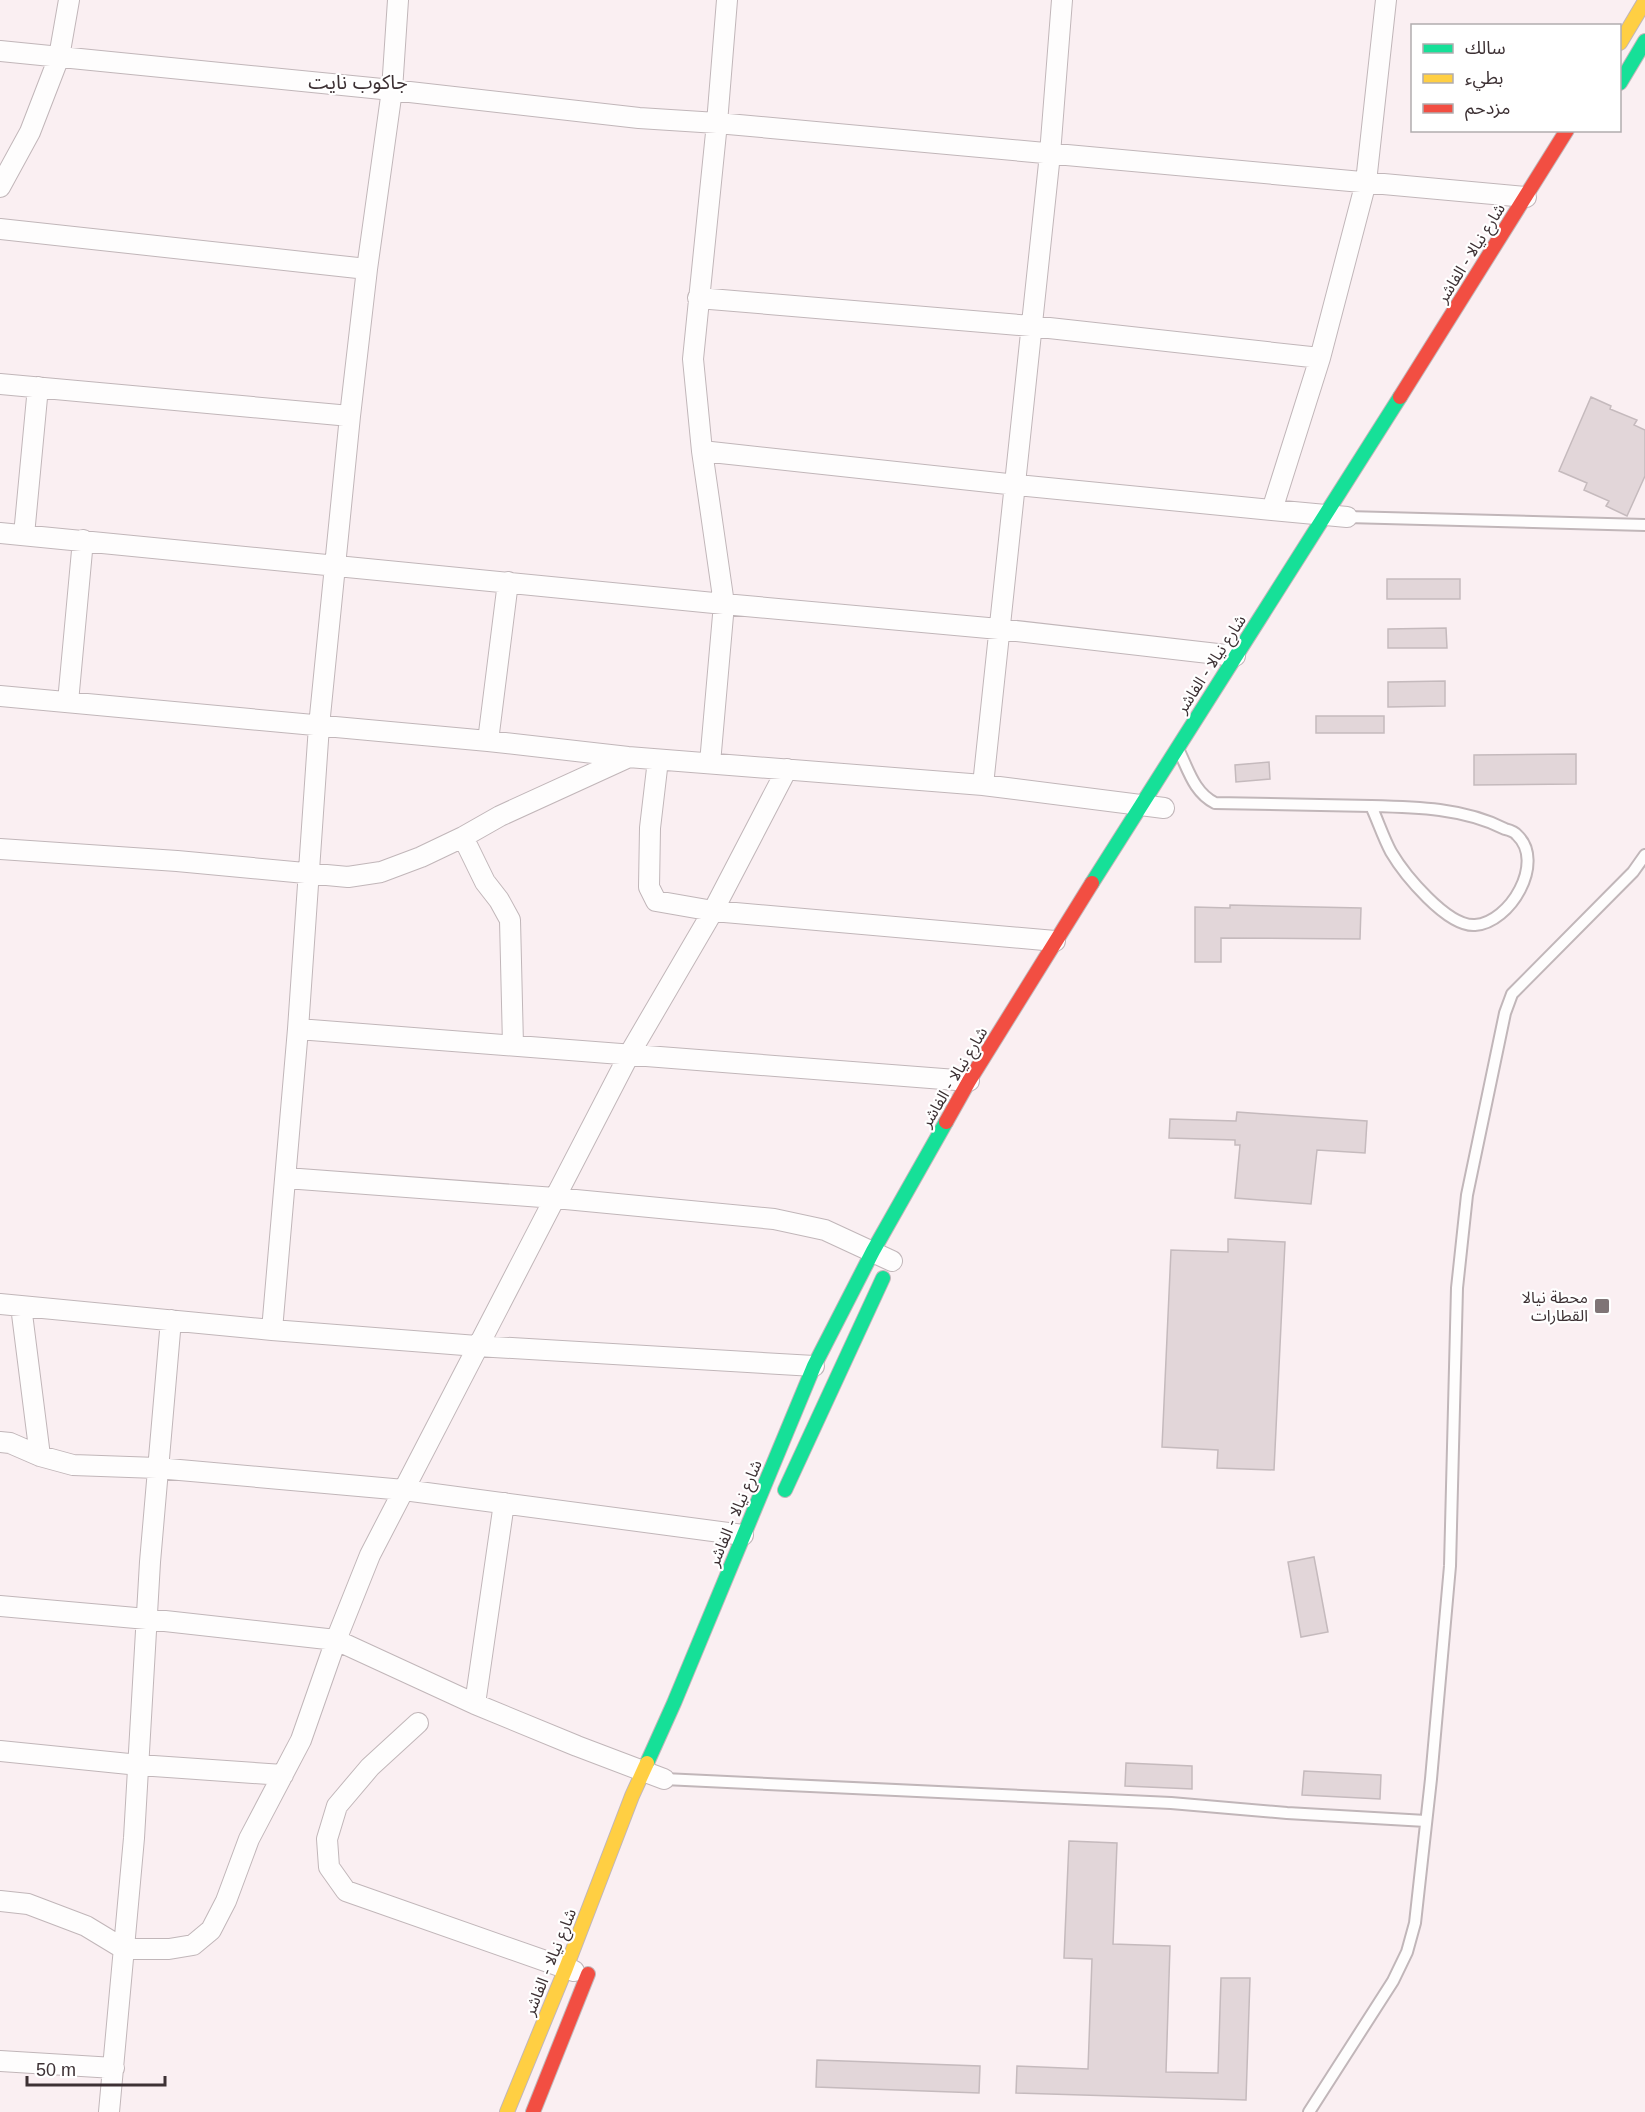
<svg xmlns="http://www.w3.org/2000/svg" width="1645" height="2112" font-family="Helvetica,'Noto Sans Arabic',sans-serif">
	<rect width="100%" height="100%" fill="#faeff2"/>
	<path fill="#e2d6d9" stroke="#c5babd" stroke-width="1.5" d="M 1591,397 L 1611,406 L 1610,409 L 1637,420 L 1634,425 L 1645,430 L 1645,476 L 1627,516 L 1606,506 L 1609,501 L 1584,490 L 1587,483 L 1559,471 Z
		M 1387,579 L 1460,579 L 1460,599 L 1387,599 Z
		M 1446,628 L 1447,648 L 1388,648 L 1388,629 Z
		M 1445,681 L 1445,706 L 1388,707 L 1388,682 Z
		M 1316,716 L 1384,716 L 1384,733 L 1316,733 Z
		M 1576,754 L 1576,784 L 1474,785 L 1474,755 Z
		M 1269,762 L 1270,779 L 1236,782 L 1235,765 Z
		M 1230,905 L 1361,908 L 1360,939 L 1221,938 L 1221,962 L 1195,962 L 1195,907 L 1230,908 Z
		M 1237,1112 L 1367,1121 L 1365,1153 L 1317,1150 L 1311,1204 L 1235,1198 L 1240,1145 L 1235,1145 L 1235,1140 L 1169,1138 L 1170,1119 L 1236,1121 Z
		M 1228,1239 L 1285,1242 L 1274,1470 L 1217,1468 L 1218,1450 L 1162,1447 L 1171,1250 L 1228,1252 Z
		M 1314,1557 L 1328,1632 L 1301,1637 L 1288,1562 Z
		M 1126,1763 L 1192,1766 L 1192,1789 L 1125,1786 Z
		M 1304,1771 L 1381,1775 L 1380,1799 L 1302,1795 Z
		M 1069,1841 L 1117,1843 L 1113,1944 L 1170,1946 L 1166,2072 L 1218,2073 L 1221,1978 L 1250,1978 L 1246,2100 L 1016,2093 L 1017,2066 L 1088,2069 L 1092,1959 L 1064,1958 Z
		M 817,2060 L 980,2066 L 979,2093 L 816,2087 Z"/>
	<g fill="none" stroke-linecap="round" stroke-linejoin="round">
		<defs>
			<path id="lane" d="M 1347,517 L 1645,525
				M 1180,753 C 1189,772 1195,793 1215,803 L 1371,806
				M 1371,806 C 1416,807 1464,808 1505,829 C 1509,830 1515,832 1517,835 C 1546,862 1510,923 1475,925 C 1447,927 1404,874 1391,852 C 1383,837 1378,821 1371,806 Z
				M 664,1779 L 1171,1803 L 1287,1813 L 1426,1821
				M 1309,2112 L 1393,1981 L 1407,1952 L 1415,1923 L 1431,1779 L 1450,1566 L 1457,1288 L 1467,1195 L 1505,1013 L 1512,994 L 1633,872 L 1645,855"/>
			<path id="street" d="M 0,51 L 392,90 L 639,118 L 717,123 L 1526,197
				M 0,187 L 30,132 L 59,57 L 69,0
				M 0,229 L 367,269
				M 698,298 L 1031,326 L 1320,358
				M 0,384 L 350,416
				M 702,451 L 1017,485 L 1272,510
				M 1347,517 L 1272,510 L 1320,358 L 1366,182 L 1386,0
				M 0,533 L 724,604 L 999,629 L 1235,656
				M 24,535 L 38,387
				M 0,696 L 488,741 L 628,757 L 983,785 L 1164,808
				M 68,702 L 83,540
				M 488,741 L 508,582
				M 658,760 L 650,828 L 649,887 L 656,901 L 713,911 L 1055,941
				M 710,763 L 724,604 L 702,451 L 693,359 L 717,123 L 727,0
				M 983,785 L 1050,154 L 1062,0
				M 463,837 L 485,882 L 499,900 L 510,920 L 513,1045
				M 0,849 L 177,861 L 348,877 L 381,872 L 421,857 L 463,837 L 500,816 L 627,758
				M 298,1029 L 969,1081
				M 286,1178 L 555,1198 L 774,1219 L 825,1230 L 892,1261
				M 0,1304 L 272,1330 L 477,1346 L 814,1366
				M 21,1306 L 40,1456
				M 272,1330 L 298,1029 L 319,726 L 350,416 L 367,269 L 392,90 L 398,0
				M 0,1442 L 10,1443 L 40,1456 L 73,1465 L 157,1468 L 404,1490 L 743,1535
				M 0,1606 L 147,1619 L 336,1640 L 475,1704 L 577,1746 L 664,1779
				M 475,1704 L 504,1503
				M 418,1723 L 370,1767 L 337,1806 L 327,1839 L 329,1867 L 346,1891 L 574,1971
				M 0,1751 L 139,1765 L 283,1775
				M 0,1901 L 28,1904 L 86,1926 L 124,1949 L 169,1949 L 193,1945 L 211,1930 L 226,1901 L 249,1839 L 301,1740 L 336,1640 L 370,1555 L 630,1053 L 713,911 L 787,769
				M 0,2061 L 114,2068
				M 109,2112 L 134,1838 L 150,1562 L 171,1320"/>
			<path id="fast" d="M 1620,83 L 1645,41
				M 1092,883 L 1400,397
				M 785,1490 L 883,1278
				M 647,1763 L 674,1703 L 814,1366 L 873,1251 L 946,1122"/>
			<path id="slow" d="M 1620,43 L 1645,1
				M 507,2112 L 566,1968 L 632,1796 L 647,1763"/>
			<path id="jam" d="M 1400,397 L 1567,130
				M 946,1122 L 969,1081 L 1092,883
				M 533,2112 L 588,1974"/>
		</defs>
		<use href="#lane" stroke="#c1b6b9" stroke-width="14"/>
		<use href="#street" stroke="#c1b6b9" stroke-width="22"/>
		<use href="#fast" stroke="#c1b6b9" stroke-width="16"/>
		<use href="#slow" stroke="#c1b6b9" stroke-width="16"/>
		<use href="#jam" stroke="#c1b6b9" stroke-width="16"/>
		<use href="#lane" stroke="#fefdfd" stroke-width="10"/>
		<use href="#street" stroke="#fefdfd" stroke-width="20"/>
		<use href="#fast" stroke="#16e098" stroke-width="14"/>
		<use href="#slow" stroke="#ffcf43" stroke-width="14"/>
		<use href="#jam" stroke="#f24e42" stroke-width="14"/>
	</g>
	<rect fill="#7f7476" stroke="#fff" stroke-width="2" x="1594" y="1298" width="16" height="16" rx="3"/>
	<g text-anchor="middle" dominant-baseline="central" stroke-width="4.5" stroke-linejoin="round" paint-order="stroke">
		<g font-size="16" fill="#3d3134" stroke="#fff">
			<text transform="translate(1471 253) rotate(-58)">شارع نيالا - الفاشر</text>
			<text transform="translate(1211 664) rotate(-57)">شارع نيالا - الفاشر</text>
			<text transform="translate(954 1077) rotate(-59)">شارع نيالا - الفاشر</text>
			<text transform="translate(735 1513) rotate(-67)">شارع نيالا - الفاشر</text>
			<text transform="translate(550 1962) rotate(-68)">شارع نيالا - الفاشر</text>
		</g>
		<g font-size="16" fill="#3d3134" stroke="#fff" text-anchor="end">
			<text x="1588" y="1297">محطة نيالا<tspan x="1588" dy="18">القطارات</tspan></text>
		</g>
		<g font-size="20" fill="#3d3134" stroke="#fff">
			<text x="358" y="82">جاكوب نايت</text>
		</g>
	</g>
	<rect x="1411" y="24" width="210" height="108" fill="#ffffff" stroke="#b1adae" stroke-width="1.5"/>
	<rect x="1423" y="44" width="30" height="9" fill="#16e098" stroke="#b1adae" stroke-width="1.5"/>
	<text x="1465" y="54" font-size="18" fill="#3d3134">سالك</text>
	<rect x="1423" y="74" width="30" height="9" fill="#ffcf43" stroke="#b1adae" stroke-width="1.5"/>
	<text x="1465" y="84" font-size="18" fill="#3d3134">بطيء</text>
	<rect x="1423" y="104" width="30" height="9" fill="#f24e42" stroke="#b1adae" stroke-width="1.5"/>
	<text x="1465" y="114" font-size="18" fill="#3d3134">مزدحم</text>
	<path d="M27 2076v9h138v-9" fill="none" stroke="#3d3134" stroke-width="3"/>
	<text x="36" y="2076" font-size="18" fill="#3d3134" stroke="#ffffff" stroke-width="4.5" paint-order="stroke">50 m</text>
</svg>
